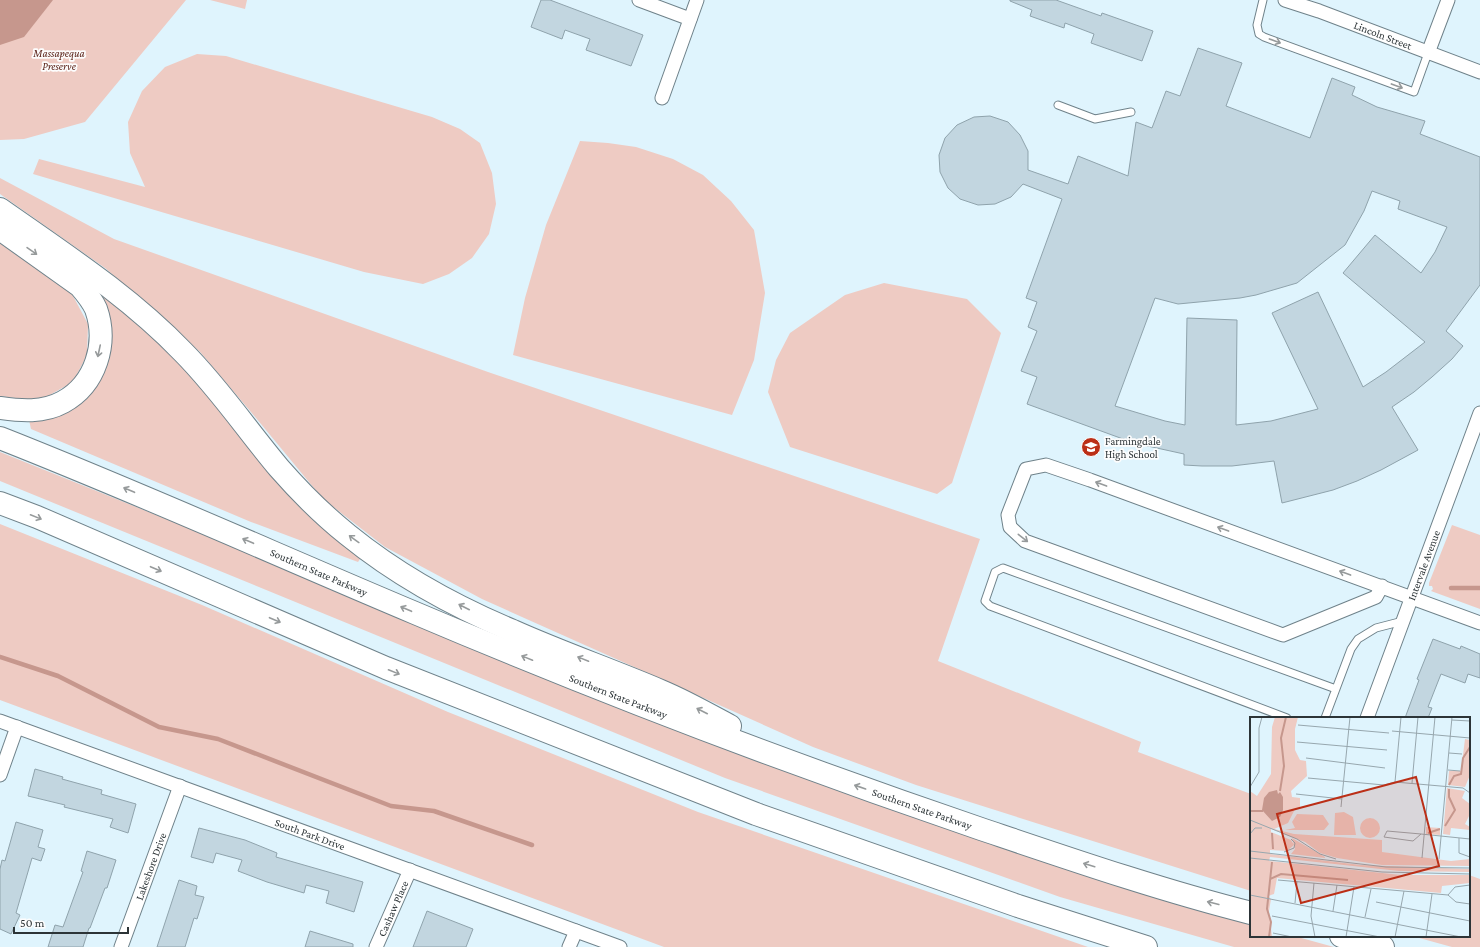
<svg xmlns="http://www.w3.org/2000/svg" width="1480" height="947" font-family="'Crimson Pro',serif">
	<rect width="100%" height="100%" fill="#dff4fd"/>
	<path fill="#eecbc3" d="M 0,0 L 186,0 L 85,122 L 24,139 L 0,140 Z
		M 210,0 L 247,0 L 245,9 Z
		M 197,54 L 226,56 L 432,117 L 460,129 L 480,143 L 492,173 L 496,204 L 489,234 L 472,258 L 449,274 L 423,284 L 364,272 L 33,174 L 39,159 L 145,187 L 130,153 L 128,122 L 142,91 L 165,67 Z
		M 580,141 L 608,143 L 636,147 L 673,159 L 703,175 L 731,201 L 754,230 L 765,293 L 754,360 L 732,415 L 513,355 L 525,298 L 546,225 Z
		M 0,178 L 114,239 L 488,372 L 980,539 L 938,661 L 1141,742 L 1138,752 L 1251,794 L 1251,891 L 916,785 L 813,747 L 482,599 L 385,547 L 323,499 L 256,418 L 200,352 L 105,268 L 0,194 Z
		M 0,243 L 72,294 L 88,324 L 87,355 L 73,382 L 39,401 L 0,396 Z
		M 87,279 L 167,349 L 362,556 L 358,562 L 251,522 L 31,429 L 29,420 L 105,366 L 111,327 L 101,303 Z
		M 884,283 L 967,299 L 1001,333 L 952,483 L 937,494 L 790,447 L 768,392 L 776,360 L 790,333 L 845,295 Z
		M 0,452 L 699,734 L 1251,924 L 1251,936 L 1294,936 L 1334,947 L 1234,947 L 1060,897 L 725,778 L 0,481 Z
		M 0,524 L 202,605 L 448,712 L 698,812 L 1088,947 L 664,947 L 0,700 Z
		M 1452,525 L 1480,535 L 1480,609 L 1431,591 L 1433,589 L 1432,586 L 1429,586 L 1429,583 Z
		M 1469,875 L 1480,879 L 1480,947 L 1452,947 L 1412,936 L 1469,936 Z"/>
	<path fill="#c6978d" d="M 0,0 L 53,0 L 24,37 L 0,45 Z"/>
	<g fill="none" stroke-linecap="round" stroke-linejoin="round">
		<path stroke="#c6978d" stroke-width="4.5" d="M 1451,588 L 1480,588
			M 0,657 L 58,676 L 159,727 L 218,739 L 391,806 L 434,811 L 532,845"/>
	</g>
	<path fill="#c2d6e0" stroke="#8fa3ac" fill-rule="evenodd" d="M 541,0 L 550,0 L 643,35 L 631,66 L 586,50 L 590,39 L 565,30 L 562,39 L 531,27 Z
		M 1010,0 L 1056,0 L 1101,16 L 1102,13 L 1153,31 L 1142,61 L 1091,43 L 1094,34 L 1065,23 L 1064,28 L 1030,16 L 1032,10 L 1010,1 Z
		M 1198,48 L 1242,63 L 1226,106 L 1310,138 L 1332,78 L 1355,87 L 1352,95 L 1377,107 L 1425,121 L 1420,134 L 1480,157 L 1480,285 L 1446,331 L 1463,346 L 1452,359 L 1432,377 L 1414,392 L 1392,407 L 1418,450 L 1381,470 L 1357,481 L 1333,490 L 1282,503 L 1274,461 L 1232,466 L 1202,466 L 1184,465 L 1184,454 L 1134,443 L 1027,404 L 1037,377 L 1021,371 L 1037,331 L 1028,327 L 1037,302 L 1026,298 L 1062,199 L 1023,184 L 1011,197 L 995,204 L 978,205 L 960,199 L 948,188 L 940,172 L 939,155 L 945,138 L 957,125 L 974,117 L 990,116 L 1008,122 L 1020,135 L 1028,151 L 1028,170 L 1068,184 L 1078,156 L 1128,176 L 1136,122 L 1152,128 L 1166,91 L 1180,96 ZM 1372,191 L 1400,201 L 1398,209 L 1447,227 L 1435,252 L 1421,273 L 1375,235 L 1343,273 L 1425,342 L 1386,372 L 1363,387 L 1318,292 L 1272,313 L 1318,409 L 1271,421 L 1236,425 L 1237,320 L 1187,318 L 1185,425 L 1165,421 L 1115,406 L 1155,298 L 1178,304 L 1240,298 L 1256,295 L 1297,283 L 1345,245 L 1364,211 Z
		M 1433,639 L 1460,649 L 1461,646 L 1480,654 L 1480,678 L 1468,674 L 1465,683 L 1441,674 L 1428,707 L 1432,708 L 1428,718 L 1405,718 L 1419,680 L 1417,679 Z
		M 35,769 L 63,777 L 62,779 L 102,790 L 101,794 L 136,804 L 128,833 L 110,827 L 113,819 L 64,807 L 65,805 L 28,796 Z
		M 16,822 L 43,830 L 38,847 L 45,849 L 41,861 L 32,858 L 16,913 L 20,915 L 11,934 L 0,929 L 0,869 L 2,860 L 5,861 Z
		M 199,828 L 245,840 L 277,853 L 276,857 L 363,882 L 354,912 L 326,903 L 329,891 L 306,885 L 304,893 L 267,882 L 238,871 L 242,860 L 216,853 L 213,863 L 191,857 Z
		M 87,851 L 116,860 L 107,888 L 105,888 L 90,928 L 89,928 L 83,947 L 48,947 L 55,925 L 63,927 L 83,872 L 81,871 Z
		M 179,880 L 197,886 L 195,895 L 204,897 L 197,919 L 194,918 L 185,947 L 157,947 Z
		M 427,911 L 473,929 L 466,947 L 413,947 Z
		M 310,931 L 353,944 L 353,947 L 305,947 Z"/>
	<g fill="none" stroke-linecap="round" stroke-linejoin="round">
		<defs>
			<path id="service" d="M 1263,0 L 1257,25 L 1259,34 L 1264,37 L 1414,92 L 1428,53
				M 1058,105 L 1095,119 L 1131,112
				M 1287,718 L 990,606 L 985,601 L 995,572 L 1003,568 L 1336,689
				M 1325,718 L 1351,649 L 1358,639 L 1376,628 L 1403,621"/>
			<g id="minor">
				<path d="M 639,0 L 690,19"/>
				<path id="s1" d="M 1285,0 L 1319,11 L 1480,72"/>
				<path d="M 1428,53 L 1448,0"/>
				<path d="M 662,98 L 697,0"/>
				<path d="M 1382,586 L 1376,597 L 1283,635 L 1025,541 L 1010,527 L 1008,515 L 1026,469 L 1046,465 L 1090,480 L 1480,623"/>
				<path id="s2" d="M 1367,718 L 1480,413"/>
				<path id="s3" d="M 0,721 L 620,947"/>
				<path d="M 0,775 L 17,727"/>
				<path id="s4" d="M 121,947 L 180,786"/>
				<path id="s5" d="M 376,947 L 410,870"/>
				<path d="M 569,947 L 576,931"/>
			</g>
			<g id="motorway">
				<path d="M 0,209 C 64,254 129,296 183,352 C 219,388 247,430 279,468 C 300,492 323,515 348,535 C 396,574 456,607 513,631 C 562,653 612,670 661,691 C 685,701 708,714 730,726"/>
				<path d="M 0,229 L 80,286 C 86,293 92,300 96,309 C 108,343 96,384 63,402 C 43,413 21,411 0,408"/>
				<path id="s6" d="M 0,438 C 140,493 277,555 415,613 C 601,692 790,764 981,829 C 1070,859 1160,890 1251,913"/>
				<path d="M 0,503 L 37,517 L 386,668 L 756,814 L 1018,906 L 1146,947"/>
				<path d="M 1341,936 L 1383,947"/>
			</g>
		</defs>
		<use href="#service" stroke="#6f828a" stroke-width="9"/>
		<use href="#minor" stroke="#6f828a" stroke-width="15"/>
		<use href="#motorway" stroke="#6f828a" stroke-width="24"/>
		<use href="#service" stroke="#fff" stroke-width="7"/>
		<use href="#minor" stroke="#fff" stroke-width="13"/>
		<use href="#motorway" stroke="#fff" stroke-width="22"/>
	</g>
	<defs><path id="oneway-shaft" d="M-6 0H5M1.5-3L5.5 0L1.5 3" fill="none" stroke-width="1.6" stroke-linecap="round" stroke-linejoin="round"/></defs>
	<g stroke="#969a9b">
		<use href="#oneway-shaft" transform="translate(1275 41) rotate(20)"/>
		<use href="#oneway-shaft" transform="translate(1397 86) rotate(20)"/>
		<use href="#oneway-shaft" transform="translate(32 251) rotate(35)"/>
		<use href="#oneway-shaft" transform="translate(99 351) rotate(102)"/>
		<use href="#oneway-shaft" transform="translate(1101 484) rotate(-160)"/>
		<use href="#oneway-shaft" transform="translate(129 490) rotate(-157)"/>
		<use href="#oneway-shaft" transform="translate(36 517) rotate(22)"/>
		<use href="#oneway-shaft" transform="translate(1223 529) rotate(-160)"/>
		<use href="#oneway-shaft" transform="translate(1023 538) rotate(38)"/>
		<use href="#oneway-shaft" transform="translate(354 539) rotate(-144)"/>
		<use href="#oneway-shaft" transform="translate(248 541) rotate(-157)"/>
		<use href="#oneway-shaft" transform="translate(156 569) rotate(23)"/>
		<use href="#oneway-shaft" transform="translate(1345 573) rotate(-160)"/>
		<use href="#oneway-shaft" transform="translate(464 607) rotate(-153)"/>
		<use href="#oneway-shaft" transform="translate(406 609) rotate(-157)"/>
		<use href="#oneway-shaft" transform="translate(275 620) rotate(23)"/>
		<use href="#oneway-shaft" transform="translate(527 658) rotate(-158)"/>
		<use href="#oneway-shaft" transform="translate(583 659) rotate(-158)"/>
		<use href="#oneway-shaft" transform="translate(394 672) rotate(22)"/>
		<use href="#oneway-shaft" transform="translate(702 711) rotate(-153)"/>
		<use href="#oneway-shaft" transform="translate(860 787) rotate(-161)"/>
		<use href="#oneway-shaft" transform="translate(1089 865) rotate(-163)"/>
		<use href="#oneway-shaft" transform="translate(1213 903) rotate(-166)"/>
	</g>
	<defs>
		<symbol id="school-disc" viewBox="-11 -11 22 22"><circle r="9.5" fill="#bb2f17" stroke="#fdfdfd"/><path d="M0-5L7-2L0 1L-7-2ZM-4 1L0 2.5L4 1V4Q0 6-4 4Z" fill="#fff"/></symbol>
	</defs>
	<g fill-rule="evenodd">
		<use href="#school-disc" x="1080" y="436" width="22" height="22"/>
	</g>
	<g text-anchor="middle" dominant-baseline="central" stroke-width="3.5" stroke-linejoin="round" paint-order="stroke">
		<g font-size="11" fill="#2c3437" stroke="#fdfdfd">
			<text stroke="none"><textPath href="#s1" startOffset="104">Lincoln Street</textPath></text>
			<text stroke="none"><textPath href="#s2" startOffset="163">Intervale Avenue</textPath></text>
			<text stroke="none"><textPath href="#s6" startOffset="346">Southern State Parkway</textPath></text>
			<text stroke="none"><textPath href="#s6" startOffset="670">Southern State Parkway</textPath></text>
			<text stroke="none"><textPath href="#s6" startOffset="994">Southern State Parkway</textPath></text>
			<text stroke="none"><textPath href="#s3" startOffset="330">South Park Drive</textPath></text>
			<text stroke="none"><textPath href="#s4" startOffset="86">Lakeshore Drive</textPath></text>
			<text stroke="none"><textPath href="#s5" startOffset="42">Cashaw Place</textPath></text>
		</g>
		<g font-size="11" font-style="italic" fill="#561c12" stroke="#fdfdfd">
			<text x="59" y="53">Massapequa<tspan x="59" dy="13">Preserve</tspan></text>
		</g>
		<g font-size="11" fill="#2c3437" stroke="#fdfdfd" text-anchor="start">
			<text x="1105" y="441">Farmingdale<tspan x="1105" dy="13">High School</tspan></text>
		</g>
	</g>
	<g transform="translate(1250 717)">
		<rect width="220" height="220" fill="#dff4fd"/>
		<path d="M 25,0 L 48,0 L 45,12 L 45,33 L 50,43 L 56,44 L 57,59 L 41,74 L 42,80 L 50,81 L 50,92 L 45,92 L 38,106 L 24,112 L 44,117 L 132,123 L 132,135 L 201,144 L 220,142 L 220,149 L 132,148 L 87,141 L 70,136 L 55,125 L 21,112 L 21,115 L 41,123 L 44,128 L 37,134 L 20,133 L 20,137 L 111,148 L 220,152 L 220,155 L 149,154 L 20,140 L 19,144 L 151,158 L 220,158 L 220,166 L 192,169 L 191,176 L 27,161 L 24,177 L 18,179 L 21,182 L 19,194 L 22,220 L 0,220 L 0,74 L 7,79 L 21,57 L 22,10 ZM 215,22 L 220,23 L 220,58 L 215,70 L 198,68 L 199,54 L 211,54 ZM 197,71 L 215,74 L 212,81 L 220,87 L 220,97 L 215,107 L 220,110 L 220,113 L 201,111 L 200,118 L 193,117 ZM 94,95 L 103,100 L 106,118 L 84,118 L 85,96 ZM 47,97 L 73,98 L 79,107 L 74,113 L 35,113 L 45,111 L 42,105 ZM110 111a10 10 0 1 1 20 0a10 10 0 1 1-20 0ZM 176,110 L 190,111 L 190,118 L 176,117 ZM 42,121 L 75,140 L 75,141 L 41,137 L 45,132 Z" fill="#eecbc3"/>
		<path d="M 27,73 L 28,77 L 30,75 L 33,80 L 33,93 L 30,100 L 22,104 L 12,93 L 14,81 L 19,75 Z" fill="#c6978d"/>
		<path fill="none" stroke="#c6978d" stroke-width="2" d="M 199,68 L 204,59 L 211,57 L 213,41 L 220,30M 30,74 L 34,49 L 31,21 L 36,0M 0,94 L 13,94M 195,109 L 205,93 L 199,80 L 199,72M 22,116 L 23,132M 178,116 L 190,112M 20,162 L 31,157 L 98,163M 19,220 L 21,205 L 17,192 L 22,145"/>
		<path fill="none" stroke="#97a7ae" stroke-width="1" d="M 202,3 L 220,4M 48,8 L 139,16M 142,14 L 220,21M 47,25 L 137,33M 199,36 L 212,37M 56,41 L 135,51M 198,53 L 210,54M 58,61 L 134,68 L 145,65 L 213,71 L 220,76M 145,65 L 151,0M 162,66 L 168,0M 0,70 L 9,55 L 9,11 L 12,0M 46,77 L 92,82M 91,90 L 100,0M 0,103 L 47,122 L 70,137 L 86,142M 0,117 L 5,111 L 12,111M 171,117 L 163,124 L 134,120 L 137,114 L 171,117 L 220,122M 209,121 L 209,136 L 220,140M 0,134 L 136,150 L 220,151M 34,135 L 44,131 L 45,126 L 41,122M 0,141 L 132,155 L 220,157M 172,141 L 185,0M 189,142 L 202,0M 28,163 L 198,178 L 205,170 L 220,168M 64,166 L 61,199 L 65,220M 0,178 L 211,220M 198,178 L 206,185 L 220,187M 126,185 L 220,204M 45,186 L 47,165M 83,194 L 87,168M 22,199 L 130,220M 115,200 L 121,172M 23,216 L 42,220M 96,220 L 104,170M 145,220 L 154,174M 176,220 L 182,177"/>
		<path fill="#bb2f17" fill-opacity="0.15" stroke="#bb2f17" stroke-width="2" d="M 166,60 L 189,149 L 51,186 L 27,97 Z"/>
		<rect width="220" height="220" fill="none" stroke="#2c3437" stroke-width="2"/>
	</g>
	<path d="M14 927v6h114v-6" fill="none" stroke="#2c3437" stroke-width="2"/>
	<text x="20" y="927" font-size="12" fill="#2c3437" stroke="#fdfdfd" stroke-width="3" paint-order="stroke">50 m</text>
</svg>
